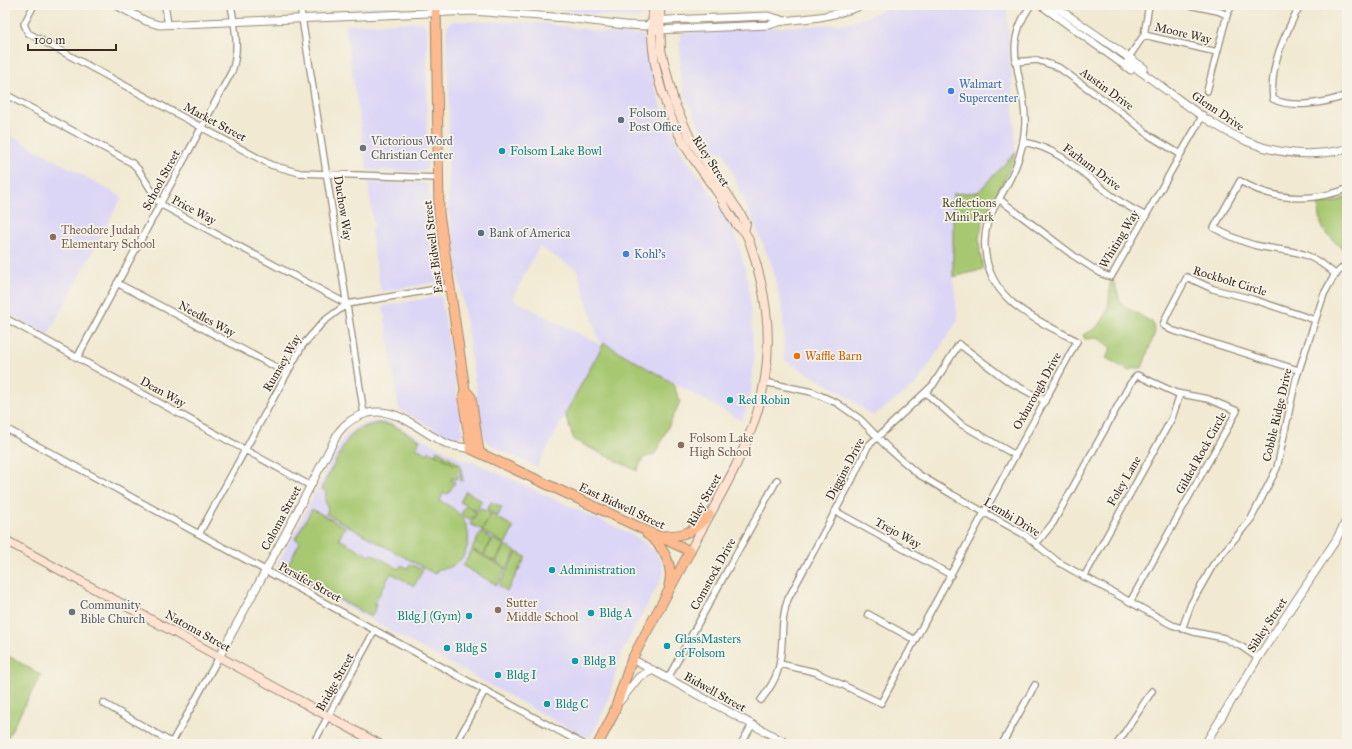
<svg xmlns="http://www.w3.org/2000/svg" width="1352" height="749" font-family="'IM FELL Great Primer',serif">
	<rect width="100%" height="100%" fill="#f7f3e8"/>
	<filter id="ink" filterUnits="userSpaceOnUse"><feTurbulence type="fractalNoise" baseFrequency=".025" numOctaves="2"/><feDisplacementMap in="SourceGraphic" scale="8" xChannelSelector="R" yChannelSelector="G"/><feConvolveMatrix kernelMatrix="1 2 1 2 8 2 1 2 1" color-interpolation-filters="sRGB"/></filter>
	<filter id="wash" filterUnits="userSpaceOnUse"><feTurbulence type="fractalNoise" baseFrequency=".012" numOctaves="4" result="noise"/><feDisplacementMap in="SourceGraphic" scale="16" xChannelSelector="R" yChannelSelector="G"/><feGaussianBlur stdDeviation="0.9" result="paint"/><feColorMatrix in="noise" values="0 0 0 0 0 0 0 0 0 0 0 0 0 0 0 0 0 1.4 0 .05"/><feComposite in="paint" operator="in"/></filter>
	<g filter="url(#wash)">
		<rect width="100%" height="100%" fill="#f1e9d2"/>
		<path fill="#dcd6f6" d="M 342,5 L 419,5 L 342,9 Z
			M 490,5 L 645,5 L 645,9 L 641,16 L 634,19 L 557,9 Z
			M 893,5 L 1007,5 L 1016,152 L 978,192 L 953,194 L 953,277 L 958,320 L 916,385 L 873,416 L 839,391 L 784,360 L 783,313 L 772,265 L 724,153 L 712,150 L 684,94 L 680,73 L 680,33 L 843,24 L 865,18 Z
			M 455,21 L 540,23 L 616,34 L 641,35 L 645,38 L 655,90 L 664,114 L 682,152 L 727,217 L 737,240 L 744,264 L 749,287 L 754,360 L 751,392 L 742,421 L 599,341 L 577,270 L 539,247 L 512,299 L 603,346 L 537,467 L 491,445 L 486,441 L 483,435 L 448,205 L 449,93 L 446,32 L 449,23 Z
			M 418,22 L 423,22 L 427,29 L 427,168 L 419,172 L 367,170 L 345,25 Z
			M 5,132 L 122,197 L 48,335 L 5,312 Z
			M 368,182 L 424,183 L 429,187 L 432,249 L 437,280 L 436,282 L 381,292 L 370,228 L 374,228 Z
			M 441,296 L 463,431 L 461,436 L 457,439 L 451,438 L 399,409 L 383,306 Z
			M 375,421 L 392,423 L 459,458 L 471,461 L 635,536 L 656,551 L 662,563 L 664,571 L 662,578 L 621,654 L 607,704 L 593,733 L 589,737 L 581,735 L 276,568 L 343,439 L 357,426 Z"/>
		<path fill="#a7c871" stroke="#717948" d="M 1016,152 L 1005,179 L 984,217 L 979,238 L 980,254 L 984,269 L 953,277 L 953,194 L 978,192 Z
			M 1347,197 L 1347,254 L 1322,229 L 1318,204 L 1332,203 Z
			M 1110,282 L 1114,282 L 1121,304 L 1153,323 L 1155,332 L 1142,368 L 1134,368 L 1129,371 L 1106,358 L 1111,348 L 1098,338 L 1085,339 L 1083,335 C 1109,324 1109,308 1110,282 Z
			M 604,343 L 673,383 L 680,402 L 655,454 L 643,458 L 637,471 L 574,440 L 565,414 Z
			M 378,423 L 392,425 L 420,440 L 416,448 L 428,454 L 429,451 L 458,466 L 435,454 L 437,450 L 460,464 L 463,481 L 459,480 L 461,477 L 459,471 L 457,470 L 456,473 L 459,476 L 456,479 L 452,478 L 451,480 L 455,482 L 448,494 L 443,493 L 440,501 C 450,506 459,511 464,521 C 473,536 468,560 450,567 C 447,568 442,569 438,569 L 435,574 L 326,514 L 328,509 L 325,501 L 326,491 L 321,489 L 346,442 L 353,433 L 360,428 Z
			M 466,491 L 482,501 L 476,511 L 467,506 L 476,512 L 471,520 L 461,514 L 466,505 L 460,502 Z
			M 491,502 L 502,507 L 498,516 L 487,510 Z
			M 480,508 L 491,514 L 482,530 L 470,524 Z
			M 312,509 L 345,527 L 339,539 L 370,556 L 372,554 L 399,569 L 401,565 L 408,568 L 410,564 L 423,570 L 414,586 L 391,573 L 375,602 L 376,608 L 371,617 L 309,583 L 310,580 L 289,568 L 288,565 L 300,542 L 295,539 Z
			M 491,514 L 514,527 L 505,544 L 482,531 Z
			M 481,532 L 492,539 L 483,555 L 472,549 Z
			M 493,539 L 504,545 L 495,562 L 484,555 Z
			M 505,545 L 516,552 L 507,568 L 496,562 Z
			M 472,550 L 506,569 L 497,585 L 463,566 Z
			M 517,552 L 526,557 L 507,591 L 499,586 Z
			M 5,654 L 41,675 L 5,742 Z"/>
	</g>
	<g filter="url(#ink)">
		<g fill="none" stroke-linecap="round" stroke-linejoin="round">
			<defs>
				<path id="minor" d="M 34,5 L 24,24 L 28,33 L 271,165 L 300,173 L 438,178
					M 165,5 L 168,25
					M 300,5 L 364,414
					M 1189,5 L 1218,11 L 1227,15
					M 1300,5 C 1285,35 1269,65 1273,99 C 1292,109 1327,103 1347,95
					M 1144,35 L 1217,52
					M 1129,57 L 1144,35 L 1149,5
					M 1015,62 L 1037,60 L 1058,67 L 1129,118 L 1150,136 L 1180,154
					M 1207,91 L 1227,15 L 1232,5
					M 5,94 L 132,163 L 138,169 L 160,204 L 347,304
					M 1023,142 C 1055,147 1077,168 1102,188 C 1115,199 1130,208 1146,216
					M 999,199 L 1074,256 L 1102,274 L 1111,277 L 1203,115
					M 1336,275 C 1304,246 1291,254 1254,245 C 1240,241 1227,235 1214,228 L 1240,181 C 1274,201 1311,202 1347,189
					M 117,283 L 287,373
					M 5,318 L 311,486
					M 77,358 L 232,71 C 240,48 235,28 231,5
					M 1298,370 L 1171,330 L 1163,325 L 1167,315 L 1187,277 L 1213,289 L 1252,299 L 1315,320
					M 764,382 L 812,392 L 837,403 L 860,419 L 889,449 L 918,474 L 953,495 L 1025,535 L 1058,562 L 1172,625 L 1194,632 L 1224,638 L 1242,647 L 1258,658
					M 926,393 L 961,424 L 1015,455
					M 5,428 L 583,744
					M 835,511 L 951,575
					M 199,534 L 302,346 L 323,322 L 347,304 L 449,287
					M 1036,544 L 1053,523 L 1130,384 L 1137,375 L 1176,393 L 1208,399 L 1237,411 L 1130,602
					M 1084,577 L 1172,418 L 1180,394
					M 868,614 L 915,640
					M 1182,629 L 1191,604 L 1213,565 L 1251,519 L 1277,468 L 1296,379 L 1324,294 L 1334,276 L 1347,263
					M 780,664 L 815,672 L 881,703 L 1077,341 C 1040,321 993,304 986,256 C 983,239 986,221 995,206 C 1011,178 1023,158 1025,125 C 1027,77 998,51 1031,5
					M 668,678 L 777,480
					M 761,700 C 768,691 775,681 778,670 C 785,647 779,622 788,599 L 852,480 L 868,446 L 933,385 L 959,344 L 1008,381 L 1045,401
					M 103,703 L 174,744
					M 171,744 L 219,657
					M 313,744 L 375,630
					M 456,744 L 485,690
					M 741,744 L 752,725
					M 1002,744 L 1035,685
					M 1117,744 L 1152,691"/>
				<path id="tertiary" d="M 116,5 L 146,21 L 159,25 L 472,11 L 567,18 L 625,25 L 646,26 L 653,22 L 668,20 L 768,16 L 782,20
					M 1041,5 L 1131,70
					M 1053,5 L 1144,68
					M 656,30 L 769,25 C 784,19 797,20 812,18 C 830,16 847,11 864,5
					M 1129,57 L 1128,61 L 1130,64 C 1202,113 1252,171 1347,149
					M 219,657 L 289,527 L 338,433 C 345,423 356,416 368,413 C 401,406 422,435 450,445 C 457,447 465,447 471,449
					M 632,659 L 788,744
					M 620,701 L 639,677 L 653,670
					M 1205,744 L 1258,658 L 1336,540 L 1347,519"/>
				<path id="secondary" d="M 653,5 C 653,15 652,25 652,35 C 653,72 667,113 684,144 C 694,161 706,176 717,192 C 724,202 729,216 737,225 C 738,228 742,228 744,231 C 751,239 758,271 761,282 C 786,392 740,459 690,551
					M 660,5 L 661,50 L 674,102 L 691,140 L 740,213 L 746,224 L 744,231
					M 5,540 L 379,744"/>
				<path id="primary" d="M 436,5 L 439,213 L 465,390 L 463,399 L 471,449 L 690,551 L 632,659 L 613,715 L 598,744
					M 465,390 L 471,397 L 479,452
					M 647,534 C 663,545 674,566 669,585
					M 662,536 C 687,536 692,532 709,515"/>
			</defs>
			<use href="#minor" stroke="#968a78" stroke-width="8"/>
			<use href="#tertiary" stroke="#968a78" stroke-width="9"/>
			<use href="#secondary" stroke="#968a78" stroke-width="10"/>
			<use href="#primary" stroke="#968a78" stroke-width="11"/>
			<use href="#minor" stroke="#fff" stroke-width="5.5"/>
			<use href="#tertiary" stroke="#fff" stroke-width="7"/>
			<use href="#secondary" stroke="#fee3d2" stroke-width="8"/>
			<use href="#primary" stroke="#fcba8e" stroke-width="9"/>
		</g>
	</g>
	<g fill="#3f7fe0" stroke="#f7f3e8" stroke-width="1.5">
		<circle cx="951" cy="91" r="4"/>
		<circle cx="626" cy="254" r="4"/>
	</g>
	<g fill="#5c6f8a" stroke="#f7f3e8" stroke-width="1.5">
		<circle cx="621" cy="120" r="4"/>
		<circle cx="481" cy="233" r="4"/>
	</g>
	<g fill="#6b7280" stroke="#f7f3e8" stroke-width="1.5">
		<circle cx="363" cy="148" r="4"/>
		<circle cx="72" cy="612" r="4"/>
	</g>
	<g fill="#0f9aa8" stroke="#f7f3e8" stroke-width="1.5">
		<circle cx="502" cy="151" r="4"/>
		<circle cx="730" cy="400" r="4"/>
		<circle cx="552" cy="570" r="4"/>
		<circle cx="591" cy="613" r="4"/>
		<circle cx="469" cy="616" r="4"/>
		<circle cx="667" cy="646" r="4"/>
		<circle cx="447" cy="648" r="4"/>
		<circle cx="575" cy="661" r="4"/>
		<circle cx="498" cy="675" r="4"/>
		<circle cx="547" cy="704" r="4"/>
	</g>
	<g fill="#8d6e63" stroke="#f7f3e8" stroke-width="1.5">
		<circle cx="53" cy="237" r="4"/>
		<circle cx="681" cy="445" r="4"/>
		<circle cx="498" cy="610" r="4"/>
	</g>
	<circle fill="#e8710a" stroke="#f7f3e8" stroke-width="1.5" cx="797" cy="356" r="4"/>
	<g text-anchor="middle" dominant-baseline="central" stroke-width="3.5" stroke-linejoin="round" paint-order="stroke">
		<g font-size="12" fill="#3b2a1e" stroke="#f7f3e8">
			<text transform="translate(1183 33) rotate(13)">Moore Way</text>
			<text transform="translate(1107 89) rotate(36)">Austin Drive</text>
			<text transform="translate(1218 111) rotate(34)">Glenn Drive</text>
			<text transform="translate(215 122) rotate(28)">Market Street</text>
			<text transform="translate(711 161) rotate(57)">Riley Street</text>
			<text transform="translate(1092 167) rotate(37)">Farham Drive</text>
			<text transform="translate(161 180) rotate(-62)">School Street</text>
			<text transform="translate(343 208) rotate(81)">Duchow Way</text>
			<text transform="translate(194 210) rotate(28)">Price Way</text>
			<text transform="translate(1119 239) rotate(-59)">Whiting Way</text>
			<text transform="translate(433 247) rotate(-97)">East Bidwell Street</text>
			<text transform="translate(1230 281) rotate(17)">Rockbolt Circle</text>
			<text transform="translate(207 319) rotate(28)">Needles Way</text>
			<text transform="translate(282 363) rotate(-60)">Rumsey Way</text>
			<text transform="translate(1037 391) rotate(-61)">Oxburough Drive</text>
			<text transform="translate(163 392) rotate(29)">Dean Way</text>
			<text transform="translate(1277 415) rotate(-77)">Cobble Ridge Drive</text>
			<text transform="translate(1201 453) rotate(-61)">Gilded Rock Circle</text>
			<text transform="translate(845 469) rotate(-62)">Diggins Drive</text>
			<text transform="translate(1124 481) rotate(-60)">Foley Lane</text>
			<text transform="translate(704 500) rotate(-61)">Riley Street</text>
			<text transform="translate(622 506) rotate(25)">East Bidwell Street</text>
			<text transform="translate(1012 517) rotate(31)">Lembi Drive</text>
			<text transform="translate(281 518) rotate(-62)">Coloma Street</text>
			<text transform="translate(898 533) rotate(29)">Trejo Way</text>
			<text transform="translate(713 574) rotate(-61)">Comstock Drive</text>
			<text transform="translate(310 582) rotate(29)">Persifer Street</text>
			<text transform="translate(1267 625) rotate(-57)">Sibley Street</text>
			<text transform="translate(198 631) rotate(29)">Natoma Street</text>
			<text transform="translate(335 682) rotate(-61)">Bridge Street</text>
			<text transform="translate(715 692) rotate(29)">Bidwell Street</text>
		</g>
		<g font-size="12" fill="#366cbe" stroke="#f7f3e8" text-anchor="start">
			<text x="959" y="84">Walmart<tspan x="959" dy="14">Supercenter</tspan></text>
			<text x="634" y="254">Kohl's</text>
		</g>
		<g font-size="12" fill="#4e5e75" stroke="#f7f3e8" text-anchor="start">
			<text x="629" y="113">Folsom<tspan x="629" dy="14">Post Office</tspan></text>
			<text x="489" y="233">Bank of America</text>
		</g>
		<g font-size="12" fill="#5b616d" stroke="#f7f3e8" text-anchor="start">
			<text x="371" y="141">Victorious Word<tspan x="371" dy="14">Christian Center</tspan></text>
			<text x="80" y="605">Community<tspan x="80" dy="14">Bible Church</tspan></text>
		</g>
		<g font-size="12" fill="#0d838f" stroke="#f7f3e8" text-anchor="start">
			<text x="510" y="151">Folsom Lake Bowl</text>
			<text x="738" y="400">Red Robin</text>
			<text x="560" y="570">Administration</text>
			<text x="599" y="613">Bldg A</text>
			<text x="461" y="616" text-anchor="end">Bldg J (Gym)</text>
			<text x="675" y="639">GlassMasters<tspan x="675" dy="14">of Folsom</tspan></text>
			<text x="455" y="648">Bldg S</text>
			<text x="583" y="661">Bldg B</text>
			<text x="506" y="675">Bldg I</text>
			<text x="555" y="704">Bldg C</text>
		</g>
		<g font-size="12" fill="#565233" stroke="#f7f3e8">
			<text x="969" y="203">Reflections<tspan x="969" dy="14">Mini Park</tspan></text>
		</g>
		<g font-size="12" fill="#785e54" stroke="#f7f3e8" text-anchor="start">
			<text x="61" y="230">Theodore Judah<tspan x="61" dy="14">Elementary School</tspan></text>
			<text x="689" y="438">Folsom Lake<tspan x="689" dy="14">High School</tspan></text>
			<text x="506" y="603">Sutter<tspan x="506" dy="14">Middle School</tspan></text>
		</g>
		<g font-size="12" fill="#c56008" stroke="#f7f3e8" text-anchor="start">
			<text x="805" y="356">Waffle Barn</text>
		</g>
	</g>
	<rect width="1352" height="749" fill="none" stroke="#f7f3e8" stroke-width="20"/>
	<path d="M28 44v6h88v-6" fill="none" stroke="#3b2a1e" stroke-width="2"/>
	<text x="34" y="44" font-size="12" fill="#3b2a1e" stroke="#f7f3e8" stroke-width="3" paint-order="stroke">100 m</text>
</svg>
